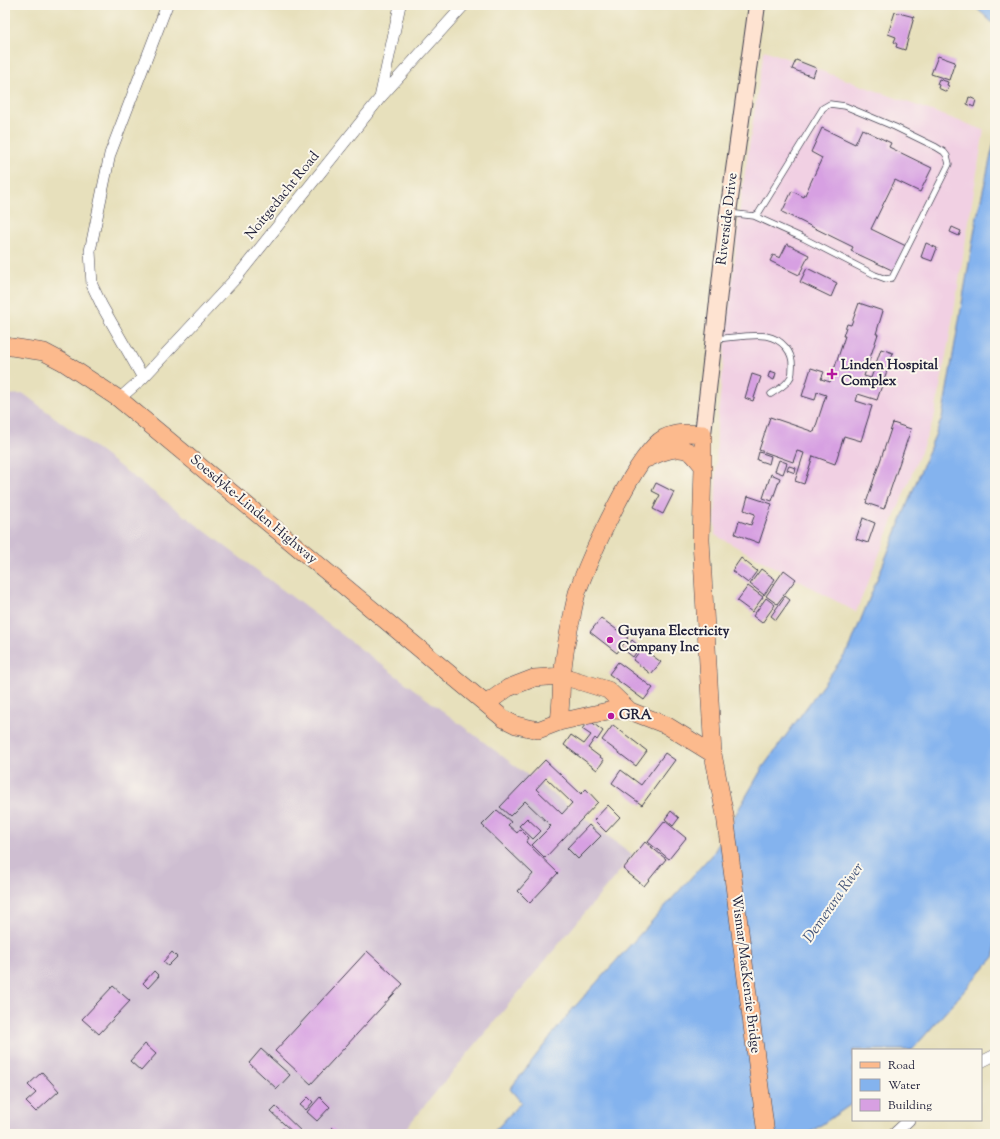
<svg xmlns="http://www.w3.org/2000/svg" width="1000" height="1139" font-family="'Sorts Mill Goudy',serif">
	<rect width="100%" height="100%" fill="#fbf7ec"/>
	<filter id="ink" filterUnits="userSpaceOnUse"><feTurbulence type="fractalNoise" baseFrequency=".025" numOctaves="2"/><feDisplacementMap in="SourceGraphic" scale="8" xChannelSelector="R" yChannelSelector="G"/><feConvolveMatrix kernelMatrix="1 2 1 2 8 2 1 2 1" color-interpolation-filters="sRGB"/></filter>
	<filter id="wash" filterUnits="userSpaceOnUse"><feTurbulence type="fractalNoise" baseFrequency=".012" numOctaves="4" result="noise"/><feDisplacementMap in="SourceGraphic" scale="16" xChannelSelector="R" yChannelSelector="G"/><feGaussianBlur stdDeviation="0.9" result="paint"/><feColorMatrix in="noise" values="0 0 0 0 0 0 0 0 0 0 0 0 0 0 0 0 0 1.4 0 .05"/><feComposite in="paint" operator="in"/></filter>
	<g filter="url(#wash)">
		<rect width="100%" height="100%" fill="#e7e0bc"/>
		<path fill="#f1d0e3" d="M 764,50 L 984,130 L 951,329 L 934,419 L 856,612 L 715,535 L 717,424 L 741,198 Z"/>
		<path fill="#cebed1" d="M 24,394 L 633,855 L 401,1134 L 5,1134 L 5,395 Z"/>
		<path fill="#84b3ee" stroke="#536a94" d="M 973,5 L 995,5 L 995,25 Z
			M 995,138 L 995,956 L 912,1050 L 853,1050 L 853,1103 L 808,1134 L 492,1134 L 521,1102 L 510,1089 L 570,1012 L 714,852 L 763,767 L 849,649 L 942,418 L 977,217 Z"/>
		<g id="blocks">
			<path fill="#d7a0e2" fill-rule="evenodd" d="M 895,12 L 914,17 L 905,50 L 896,47 L 897,44 L 894,42 L 896,37 L 888,34 Z
				M 938,56 L 955,62 L 949,80 L 931,74 Z
				M 796,60 L 816,68 L 813,77 L 792,69 Z
				M 939,79 L 948,82 L 947,85 L 949,86 L 947,92 L 938,88 L 939,85 L 937,84 Z
				M 969,97 L 976,100 L 974,107 L 967,104 Z
				M 822,128 L 855,144 L 862,129 L 891,143 L 889,147 L 932,168 L 920,192 L 895,180 L 871,229 L 906,246 L 894,271 L 851,251 L 853,247 L 782,212 L 792,191 L 804,197 L 822,158 L 811,152 Z
				M 952,227 L 961,231 L 959,236 L 950,232 Z
				M 926,243 L 937,248 L 932,261 L 921,257 Z
				M 787,244 L 809,255 L 799,275 L 770,261 L 773,255 L 780,258 Z
				M 807,268 L 837,283 L 831,297 L 800,282 Z
				M 859,303 L 883,311 L 876,334 L 878,334 L 864,376 L 871,378 L 881,349 L 893,353 L 877,400 L 858,394 L 856,401 L 872,406 L 861,441 L 844,436 L 835,464 L 813,456 L 804,484 L 795,481 L 804,453 L 797,451 L 793,462 L 759,450 L 770,417 L 814,432 L 826,395 L 817,392 L 815,400 L 802,396 L 811,368 L 824,372 L 821,379 L 830,382 L 845,336 L 843,336 L 847,324 L 851,325 Z
				M 770,371 L 776,373 L 774,380 L 768,377 Z
				M 752,374 L 761,377 L 753,401 L 745,398 Z
				M 893,423 L 911,429 L 884,509 L 866,503 Z
				M 759,452 L 771,456 L 769,464 L 757,460 Z
				M 779,460 L 787,463 L 783,474 L 775,471 Z
				M 789,466 L 796,468 L 795,473 L 787,470 Z
				M 771,474 L 780,478 L 772,501 L 763,498 Z
				M 656,483 L 674,492 L 663,514 L 653,509 L 660,495 L 652,491 Z
				M 748,496 L 772,504 L 759,543 L 735,534 L 739,521 L 751,525 L 755,514 L 744,510 Z
				M 863,518 L 875,523 L 868,543 L 856,539 Z
				M 741,558 L 757,571 L 748,583 L 732,571 Z
				M 761,569 L 775,579 L 764,595 L 750,584 Z
				M 784,570 L 796,579 L 777,604 L 766,596 Z
				M 748,586 L 763,597 L 752,612 L 737,601 Z
				M 785,596 L 790,600 L 776,620 L 771,616 Z
				M 766,598 L 775,605 L 762,623 L 753,616 Z
				M 601,618 L 628,638 L 617,653 L 590,632 Z
				M 632,640 L 640,647 L 633,657 L 624,650 Z
				M 642,648 L 661,662 L 651,674 L 633,660 Z
				M 618,662 L 653,688 L 644,700 L 609,674 Z
				M 589,720 L 603,731 L 597,740 L 595,738 L 588,748 L 604,760 L 597,770 L 564,745 L 571,735 L 584,744 L 591,735 L 582,729 Z
				M 613,725 L 647,751 L 636,766 L 602,740 Z
				M 665,753 L 675,760 L 642,805 L 612,783 L 621,770 L 641,785 Z
				M 545,760 L 581,794 L 586,789 L 598,802 L 545,858 L 532,845 L 551,826 L 525,801 L 510,816 L 500,807 ZM 546,778 L 572,803 L 562,814 L 536,789 Z
				M 608,805 L 620,817 L 606,832 L 594,820 Z
				M 497,810 L 511,822 L 508,825 L 517,833 L 520,829 L 529,838 L 526,842 L 558,873 L 530,903 L 518,891 L 533,874 L 482,825 Z
				M 671,811 L 679,818 L 673,826 L 665,819 Z
				M 527,818 L 541,831 L 533,839 L 519,826 Z
				M 665,821 L 686,838 L 669,859 L 648,842 Z
				M 589,825 L 601,836 L 578,859 L 567,848 Z
				M 645,842 L 666,859 L 644,886 L 623,869 Z
				M 367,951 L 403,984 L 311,1084 L 275,1051 Z
				M 172,952 L 177,957 L 168,966 L 163,962 Z
				M 154,971 L 159,976 L 148,988 L 143,983 Z
				M 113,986 L 130,1001 L 99,1034 L 82,1019 Z
				M 145,1044 L 156,1054 L 141,1071 L 130,1061 Z
				M 261,1049 L 290,1075 L 277,1089 L 249,1063 Z
				M 42,1072 L 59,1091 L 36,1112 L 26,1102 L 36,1093 L 28,1085 Z
				M 308,1097 L 313,1102 L 306,1110 L 300,1105 Z
				M 320,1097 L 330,1107 L 317,1121 L 307,1112 Z
				M 276,1107 L 304,1134 L 295,1134 L 271,1112 Z
				M 332,1127 L 339,1134 L 326,1134 Z
				M 283,1128 L 290,1134 L 277,1134 Z"/>
		</g>
	</g>
	<g filter="url(#ink)">
		<use href="#blocks" fill-opacity="0" stroke="#403e4e" stroke-width="1"/>
		<g fill="none" stroke-linecap="round" stroke-linejoin="round">
			<defs>
				<path id="lane" d="M 728,213 L 754,216 L 758,214 L 823,108 L 830,104 L 845,106 L 895,127 L 936,147 L 944,152 L 947,156 L 949,164 L 892,278 L 886,279 L 875,275 L 803,238 L 754,216
					M 716,339 C 730,338 753,334 766,336 C 782,339 794,352 792,369 C 792,372 792,376 790,378 C 786,386 778,389 771,394"/>
				<path id="street" d="M 380,98 L 400,5
					M 143,378 L 102,306 L 92,285 L 90,251 L 110,154 L 167,5
					M 119,399 L 143,378 L 236,278 L 380,98 L 464,5
					M 981,1062 L 995,1055
					M 894,1134 L 909,1120"/>
				<path id="secondary" d="M 703,434 L 728,213 L 757,5"/>
				<path id="primary" d="M 5,346 L 44,352 L 63,362 L 119,399 L 504,719 L 516,725 L 538,730 L 559,722 L 612,710 L 630,711 L 666,725 L 713,754
					M 646,459 C 658,454 677,444 690,452 C 695,455 699,462 703,466
					M 487,703 L 508,688 L 534,678 L 562,676 L 608,690 L 630,711
					M 559,722 C 561,707 561,692 562,677 C 564,657 567,636 572,617 C 573,609 575,601 577,593 C 588,561 636,453 664,438 C 677,431 689,433 703,434 L 703,466 L 701,540 L 713,754 L 725,815 L 766,1134"/>
			</defs>
			<use href="#lane" stroke="#403e4e" stroke-width="7"/>
			<use href="#street" stroke="#403e4e" stroke-width="12"/>
			<use href="#secondary" stroke="#403e4e" stroke-width="18"/>
			<use href="#primary" stroke="#403e4e" stroke-width="18"/>
			<use href="#lane" stroke="#fff" stroke-width="5.5"/>
			<use href="#street" stroke="#fff" stroke-width="11"/>
			<use href="#secondary" stroke="#fee3d1" stroke-width="16"/>
			<use href="#primary" stroke="#fcba8d" stroke-width="17"/>
		</g>
	</g>
	<g fill="#b5179e" stroke="#fbf7ec" stroke-width="1.5">
		<path d="M830 368h4v4h4v4h-4v4h-4v-4h-4v-4h4z"/>
		<circle cx="610" cy="640" r="4"/>
		<circle cx="611" cy="716" r="4"/>
	</g>
	<g text-anchor="middle" dominant-baseline="central" stroke-width="4" stroke-linejoin="round" paint-order="stroke">
		<g font-size="14" fill="#22223b" stroke="#fbf7ec">
			<text transform="translate(283 196) rotate(-51)">Noitgedacht Road</text>
			<text transform="translate(728 219) rotate(-83)">Riverside Drive</text>
			<text transform="translate(253 510) rotate(40)">Soesdyke-Linden Highway</text>
			<text transform="translate(745 974) rotate(83)">Wismar/MacKenzie Bridge</text>
		</g>
		<g font-size="14" font-weight="bold" fill="#22223b" stroke="#fbf7ec" text-anchor="start">
			<text x="841" y="366">Linden Hospital<tspan x="841" dy="16">Complex</tspan></text>
			<text x="618" y="632">Guyana Electricity<tspan x="618" dy="16">Company Inc</tspan></text>
			<text x="619" y="716">GRA</text>
		</g>
		<g font-size="15" font-style="italic" fill="#44557a" stroke="#fbf7ec">
			<text transform="translate(834 903) rotate(-55)">Demerara River</text>
		</g>
	</g>
	<rect width="1000" height="1139" fill="none" stroke="#fbf7ec" stroke-width="20"/>
	<rect x="852" y="1049" width="130" height="72" fill="#fbf7ec" stroke="#a4a2a5"/>
	<rect x="860" y="1062" width="20" height="6" fill="#fcba8d" stroke="#a4a2a5"/>
	<text x="888" y="1069" font-size="12" fill="#22223b">Road</text>
	<rect x="860" y="1079" width="20" height="12" fill="#84b3ee" stroke="#a4a2a5"/>
	<text x="888" y="1089" font-size="12" fill="#22223b">Water</text>
	<rect x="860" y="1099" width="20" height="12" fill="#d7a0e2" stroke="#a4a2a5"/>
	<text x="888" y="1109" font-size="12" fill="#22223b">Building</text>
</svg>
